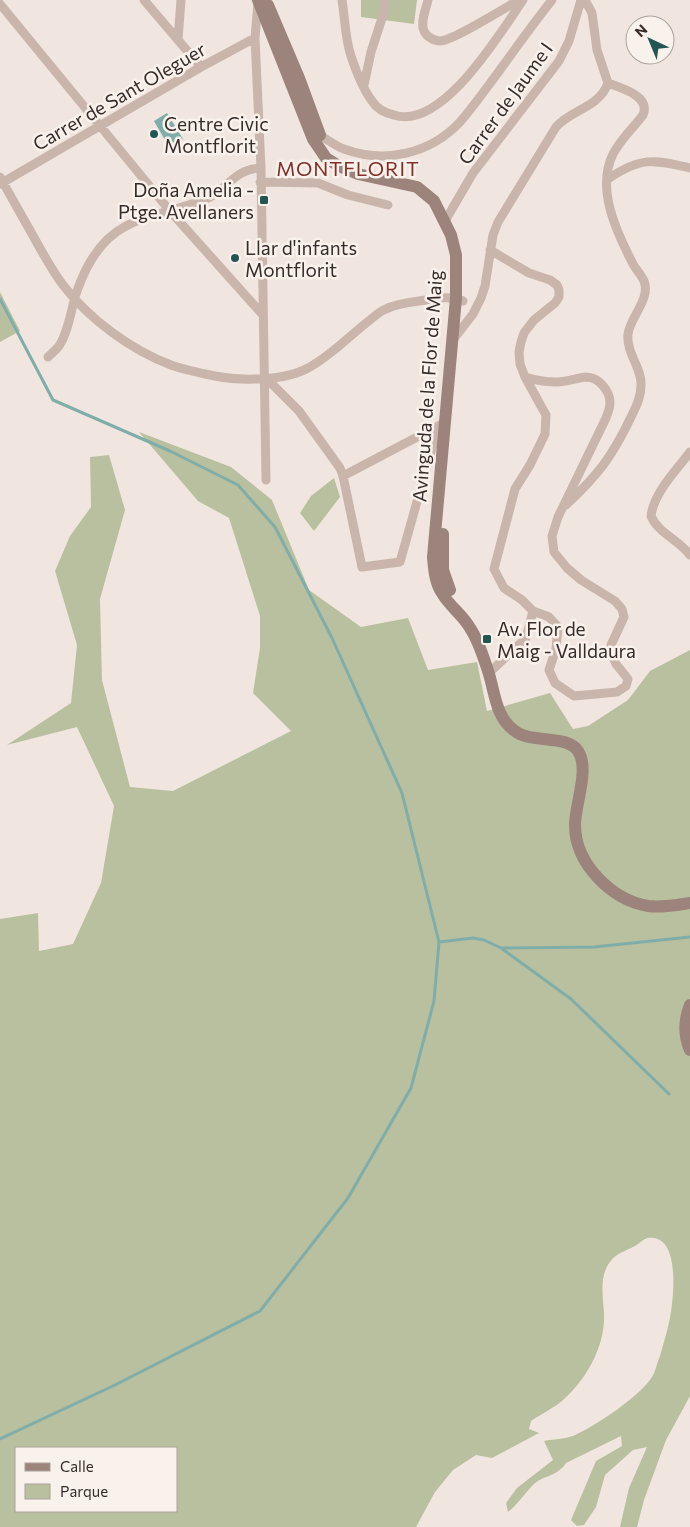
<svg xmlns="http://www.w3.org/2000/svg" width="690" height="1527" font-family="Commissioner,sans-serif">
	<rect width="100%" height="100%" fill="#f1e6df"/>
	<path fill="#b9c09f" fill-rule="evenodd" d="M 361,0 L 417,0 L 414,24 L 361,17 Z
		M 0,292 L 20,331 L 0,342 Z
		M 139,432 L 231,467 L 272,500 L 309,590 L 361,627 L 408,618 L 428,670 L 477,662 L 487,711 L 550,693 L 573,729 L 588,726 L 628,700 L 650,671 L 690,650 L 690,1396 L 666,1440 L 644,1500 L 637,1527 L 620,1527 L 629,1488 L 647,1447 L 633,1450 L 605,1475 L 596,1507 L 584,1525 L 577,1526 L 571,1520 L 596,1461 L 622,1446 L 621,1436 L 566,1463 C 557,1477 543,1475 533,1485 C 524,1494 518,1504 508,1512 L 506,1503 L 517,1488 L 553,1460 L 544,1441 C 554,1439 568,1439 577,1434 C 597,1425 641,1395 652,1377 C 656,1371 657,1362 660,1356 C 665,1338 670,1323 672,1304 C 674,1287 678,1234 648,1238 C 643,1239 640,1243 635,1246 C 626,1251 616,1253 610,1262 C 599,1276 603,1297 604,1313 C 606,1345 586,1380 563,1400 C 554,1408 541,1414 531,1421 L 529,1429 L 539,1433 L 492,1458 L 476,1455 L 453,1470 L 435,1492 L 416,1527 L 0,1527 L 0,919 L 38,913 L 39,951 L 73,944 L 101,883 L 114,806 L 77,727 L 7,745 L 71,703 L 77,645 L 55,571 L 70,536 L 91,507 L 90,457 L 109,455 L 125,510 L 100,599 L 102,680 L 130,787 L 173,791 L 291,731 L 253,693 L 260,648 L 260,616 L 229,518 L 198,501 ZM 16,1448 L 176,1448 L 176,1511 L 16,1511 Z
		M 334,478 L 340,497 L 314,531 L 300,513 L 311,496 Z"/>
	<path fill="#7fada9" d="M 167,113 L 183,139 L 169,147 L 154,121 Z"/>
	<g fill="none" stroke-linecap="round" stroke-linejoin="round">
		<path stroke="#7fada9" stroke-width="3" d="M 0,299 L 53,400 L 170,451 L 238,485 L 275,527 L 332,638 L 402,793 L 439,942 L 434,1001 L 411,1088 L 348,1198 L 260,1311 L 115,1385 L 0,1439
			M 439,942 L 473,938 L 484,940 L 501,948 L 571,999 L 669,1094
			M 501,948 L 594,947 L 690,937"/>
		<path stroke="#c9b5ab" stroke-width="9" d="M 144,0 L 201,67
			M 342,0 C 345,18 345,39 351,56 C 356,71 363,89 372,101 C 377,109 385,113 394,115 C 442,131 500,33 523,0
			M 428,0 C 426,9 420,22 424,31 C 426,36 434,41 440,41 C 452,41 505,8 519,0
			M 585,0 L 592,13 L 597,50 L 608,83
			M 258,3 L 255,38 L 261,168 L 266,480
			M 0,4 L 170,211 L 262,314
			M 178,40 L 181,0
			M 364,85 L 371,52 L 384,12 L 385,0
			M 321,136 C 328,140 336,146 344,149 C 385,164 430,154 460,122 C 473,107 485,90 497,74 C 515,49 533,24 552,0
			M 0,177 C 12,199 25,221 37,243 C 45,257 53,272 63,285 C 89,319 131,350 171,365 C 185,370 200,373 215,376 C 240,381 285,381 308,368 C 331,356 349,336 370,320 C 375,316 380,311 386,309 C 397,303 414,302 426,300 C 439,298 451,296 463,301
			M 608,179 C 640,157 654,159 690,168
			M 260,182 L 318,183 L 348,195 L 388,205
			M 0,184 L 201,67 L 255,38
			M 445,221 L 473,173 L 559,61 L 569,41 L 581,0
			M 452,341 L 473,314 L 481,298 L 485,286 L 493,235 L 498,222 L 556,127 C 572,109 599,108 608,83
			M 48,357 C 52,353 56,350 59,346 C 69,331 71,308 77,291 C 86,265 101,239 126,226 C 151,213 180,210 206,199 C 228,190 233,169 261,168
			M 265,377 L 299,411 L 340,468 L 343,476 L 362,567 L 400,562 L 438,427
			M 525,377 C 535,380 545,382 555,382 C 566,382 576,378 586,377 C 599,377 610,391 610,403 C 610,408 608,413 606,418 L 558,517 L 552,536 L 554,552 L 567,568 L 581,580 L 615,601 L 622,609 L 624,617 L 611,645 L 613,657 L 616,664 L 628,679 L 626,686 L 617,692 L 574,696 L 555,683 L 549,670 L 556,649 L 558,627 L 549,617 L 533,611
			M 690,452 C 676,471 654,492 651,516 C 658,533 679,540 690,555
			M 343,476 L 440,425
			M 566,505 C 598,475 612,457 631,417 C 636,407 641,397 641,385 C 642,368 626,353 628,334 C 630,317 651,299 644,281 C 641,274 635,269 632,262 C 616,231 596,188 613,154 C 620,140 634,127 643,115 C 651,96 621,88 608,83
			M 489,673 L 526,638 L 533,611 L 522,600 L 504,588 L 494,569 L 515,489 L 530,465 L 545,434 L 546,415 L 525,377 L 520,364 L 519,352 L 521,342 L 524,333 L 534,320 L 555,303 L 559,297 L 559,290 L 557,285 L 550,280 L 529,273 L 490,250"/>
		<path stroke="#9c847c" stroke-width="12" d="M 258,0 L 313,139 L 326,158 L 339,166 L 358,174 L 417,187 L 434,201 L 451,235 L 456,255 L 456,298 L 433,557 C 434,569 435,583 442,593 C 449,606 463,615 470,628 C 479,641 484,659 489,674 C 495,694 496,718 515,731 C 531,744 567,734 578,751 C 590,769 575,804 575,825 C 575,864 612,900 648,906 C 662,908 677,905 690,903
			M 268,5 L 299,78 L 320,135
			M 443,534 L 443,570 L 450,590
			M 690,1005 C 684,1020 683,1034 690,1050"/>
	</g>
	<g fill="#225653" stroke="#f9f1eb" stroke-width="2">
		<circle cx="154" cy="134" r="5"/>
		<rect x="259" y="195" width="10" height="10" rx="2.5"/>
		<circle cx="235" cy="258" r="5"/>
		<rect x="482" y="634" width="10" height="10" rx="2.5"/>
	</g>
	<g text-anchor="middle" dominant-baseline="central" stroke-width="5" stroke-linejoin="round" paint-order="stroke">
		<g font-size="19" fill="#372c2a" stroke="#f9f1eb">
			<text transform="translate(119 96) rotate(-30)">Carrer de Sant Oleguer</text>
			<text transform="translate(505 103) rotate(-54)">Carrer de Jaume I</text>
			<text transform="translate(427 386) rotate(-86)">Avinguda de la Flor de Maig</text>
		</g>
		<g font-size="19" fill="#372c2a" stroke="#f9f1eb" text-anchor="start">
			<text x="164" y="123">Centre Civic<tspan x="164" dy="22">Montflorit</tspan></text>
			<text x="254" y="189" text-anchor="end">Doña Amelia -<tspan x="254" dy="22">Ptge. Avellaners</tspan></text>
			<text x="245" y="247">Llar d'infants<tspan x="245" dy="22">Montflorit</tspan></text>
			<text x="497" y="628">Av. Flor de<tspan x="497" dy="22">Maig - Valldaura</tspan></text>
		</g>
		<g font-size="20" letter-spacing="1" fill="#813128" stroke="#f9f1eb">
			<text x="348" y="168">MONTFLORIT</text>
		</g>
	</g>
	<rect x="15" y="1447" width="162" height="65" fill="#f9f1eb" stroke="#aba29e"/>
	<rect x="25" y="1463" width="25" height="8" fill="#9c847c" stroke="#aba29e"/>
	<text x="60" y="1472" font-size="15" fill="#372c2a">Calle</text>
	<rect x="25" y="1484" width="25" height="15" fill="#b9c09f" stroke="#aba29e"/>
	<text x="60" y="1497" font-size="15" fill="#372c2a">Parque</text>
	<g transform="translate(650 40) rotate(316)"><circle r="24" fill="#f9f1eb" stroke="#aba29e"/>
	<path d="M0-4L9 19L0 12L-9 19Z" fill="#225653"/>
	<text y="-8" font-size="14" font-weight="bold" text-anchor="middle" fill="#372c2a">N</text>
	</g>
</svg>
